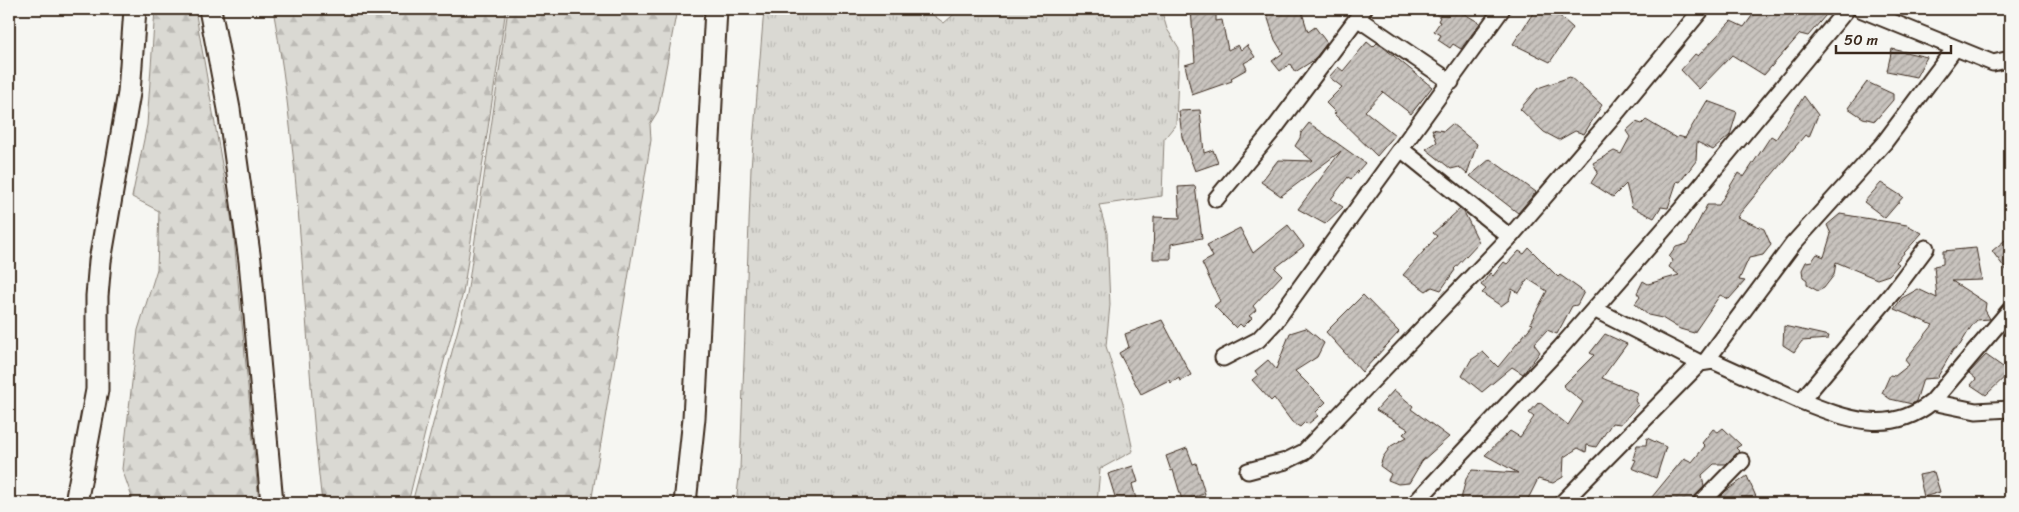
<svg xmlns="http://www.w3.org/2000/svg" width="2019" height="512" font-family="Sriracha,sans-serif">
	<defs>
		<pattern id="grass-tufts" width="24" height="20" patternUnits="userSpaceOnUse" patternTransform="scale(1.25)"><rect width="24" height="20" fill="#dad9d3"/><path d="M3 7l-1-3M5 7V3M7 7l1-3M15 17l-1-3M17 17v-4M19 17l1-3" fill="none" stroke="#bcbab5"/></pattern>
		<pattern id="forest-firs" width="22" height="20" patternUnits="userSpaceOnUse" patternTransform="scale(1.25)"><rect width="22" height="20" fill="#dad9d3"/><path d="M5 1l3.5 6h-7zM16 11l3.5 6h-7z" fill="#bcbab5"/></pattern>
		<pattern id="building-hatch" width="6" height="6" patternUnits="userSpaceOnUse" patternTransform="scale(1.25)"><rect width="6" height="6" fill="#c8c3be"/><path d="M-1 1l2-2M0 6l6-6M5 7l2-2" fill="none" stroke="#a49f9a"/></pattern>
	</defs>
	<rect width="100%" height="100%" fill="#f6f6f2"/>
	<filter id="ink" filterUnits="userSpaceOnUse"><feTurbulence type="fractalNoise" baseFrequency=".02" numOctaves="2"/><feDisplacementMap in="SourceGraphic" scale="10" xChannelSelector="R" yChannelSelector="G"/><feConvolveMatrix kernelMatrix="1 2 1 2 8 2 1 2 1" color-interpolation-filters="sRGB"/></filter>
	<g filter="url(#ink)">
		<path fill="url(#grass-tufts)" stroke="#8a8278" d="M 764,9 L 925,9 L 944,23 L 960,9 L 1161,9 L 1167,29 L 1179,48 L 1176,124 L 1164,139 L 1162,196 L 1099,205 L 1107,233 L 1110,305 L 1106,346 L 1123,403 L 1133,451 L 1100,469 L 1097,503 L 736,503 L 740,469 L 751,168 Z"/>
		<path fill="url(#forest-firs)" stroke="#8a8278" d="M 155,9 L 195,9 L 233,228 L 259,503 L 134,503 L 122,469 L 138,330 L 157,269 L 159,211 L 132,197 L 147,125 Z
			M 273,9 L 506,9 L 463,293 L 431,408 L 408,503 L 322,503 C 303,338 303,172 273,9 Z
			M 508,9 L 677,9 L 658,111 L 650,124 L 651,140 L 591,503 L 412,503 L 467,295 Z"/>
		<path fill="url(#building-hatch)" stroke="#3b2a1e" d="M 1216,9 L 1216,21 L 1222,20 L 1228,50 L 1238,45 L 1241,50 L 1247,45 L 1255,57 L 1244,63 L 1247,69 L 1231,78 L 1232,81 L 1192,95 L 1185,65 L 1195,62 L 1191,10 Z
			M 1265,9 L 1301,9 L 1308,32 L 1315,27 L 1327,43 L 1314,60 L 1295,72 L 1290,64 L 1280,71 L 1272,61 L 1283,53 L 1275,40 Z
			M 1428,9 L 1456,9 L 1480,23 L 1461,49 L 1453,44 L 1450,48 L 1438,40 L 1441,35 L 1434,31 L 1440,22 L 1438,21 L 1440,17 Z
			M 1757,9 L 1831,9 L 1808,36 L 1800,34 L 1764,75 L 1732,55 L 1699,89 L 1681,70 L 1695,54 L 1698,56 L 1731,21 L 1744,27 Z
			M 1535,10 L 1554,11 L 1573,28 L 1550,62 L 1513,44 Z
			M 1367,42 L 1373,47 L 1377,43 L 1383,47 L 1432,87 L 1411,114 L 1383,92 L 1365,111 L 1395,135 L 1377,156 L 1334,114 L 1336,113 L 1326,103 L 1342,87 L 1329,77 L 1338,67 L 1343,71 Z
			M 1892,49 L 1927,57 L 1916,77 L 1887,71 Z
			M 1570,77 L 1602,105 L 1584,134 L 1575,131 L 1559,140 L 1544,132 L 1520,109 L 1538,88 Z
			M 1867,82 L 1893,94 L 1893,100 L 1875,121 L 1863,118 L 1848,108 Z
			M 1804,96 L 1818,115 L 1809,137 L 1805,135 L 1737,217 L 1764,229 L 1771,245 L 1763,255 L 1749,258 L 1739,280 L 1745,281 L 1729,299 L 1720,295 L 1694,333 L 1680,329 L 1662,318 L 1648,315 L 1635,304 L 1640,297 L 1637,293 L 1643,281 L 1648,284 L 1679,275 L 1669,267 L 1673,260 L 1669,257 L 1676,247 L 1687,244 L 1707,205 L 1719,205 L 1738,173 L 1744,177 L 1771,136 L 1776,139 Z
			M 1707,101 L 1737,112 L 1730,135 L 1713,150 L 1697,142 L 1696,161 L 1680,182 L 1677,181 L 1668,208 L 1661,207 L 1654,218 L 1632,207 L 1626,184 L 1613,197 L 1591,183 L 1598,172 L 1593,163 L 1614,151 L 1621,154 L 1630,137 L 1626,131 L 1636,122 L 1642,124 L 1646,120 L 1676,138 L 1678,136 L 1685,138 Z
			M 1200,110 L 1204,153 L 1213,150 L 1218,163 L 1195,171 L 1182,137 L 1179,111 Z
			M 1309,123 L 1365,163 L 1351,179 L 1348,177 L 1331,199 L 1343,207 L 1325,224 L 1298,209 L 1341,151 L 1281,196 L 1261,182 L 1278,160 L 1313,161 L 1295,146 L 1300,138 L 1301,133 Z
			M 1452,124 L 1477,144 L 1467,174 L 1459,167 L 1451,169 L 1426,149 L 1437,142 L 1432,129 L 1444,131 Z
			M 1490,159 L 1536,192 L 1518,213 L 1470,176 Z
			M 1881,183 L 1903,197 L 1885,218 L 1864,202 Z
			M 1195,186 L 1202,238 L 1171,244 L 1171,259 L 1153,259 L 1154,217 L 1180,218 L 1178,187 Z
			M 1460,209 L 1464,212 L 1479,242 L 1454,269 L 1455,270 L 1441,290 L 1432,287 L 1426,291 L 1403,275 L 1437,236 L 1433,233 Z
			M 1840,214 L 1907,225 L 1922,233 L 1896,262 L 1899,264 L 1889,275 L 1877,279 L 1836,262 L 1834,275 L 1824,288 L 1818,291 L 1807,285 L 1807,280 L 1803,277 L 1802,270 L 1806,262 L 1812,261 L 1817,254 L 1824,257 L 1831,234 L 1827,225 Z
			M 1288,225 L 1304,246 L 1275,268 L 1282,275 L 1253,306 L 1256,310 L 1249,316 L 1252,318 L 1243,327 L 1240,324 L 1236,328 L 1214,306 L 1220,301 L 1202,263 L 1213,257 L 1207,245 L 1240,228 L 1253,253 Z
			M 2010,236 L 2010,275 L 1992,251 Z
			M 1529,248 L 1558,277 L 1560,275 L 1584,292 L 1577,305 L 1572,306 L 1557,334 L 1547,330 L 1534,344 L 1540,352 L 1523,374 L 1512,367 L 1482,392 L 1462,376 L 1471,360 L 1483,352 L 1498,367 L 1533,324 L 1530,323 L 1547,291 L 1528,279 L 1519,293 L 1512,289 L 1509,300 L 1501,306 L 1482,293 L 1486,289 L 1481,285 L 1490,273 L 1493,276 L 1504,262 L 1507,264 L 1519,251 L 1524,254 Z
			M 1976,248 L 1982,280 L 1952,281 L 1986,303 L 1985,310 L 1990,319 L 1977,320 L 1971,327 L 1960,345 L 1953,350 L 1937,378 L 1923,379 L 1916,401 L 1912,404 L 1890,399 L 1882,393 L 1890,375 L 1895,376 L 1909,365 L 1905,360 L 1933,325 L 1894,309 L 1902,298 L 1918,289 L 1937,298 L 1934,266 L 1943,264 L 1943,251 Z
			M 1363,295 L 1399,332 L 1362,372 L 1326,332 Z
			M 1162,320 L 1191,375 L 1180,381 L 1179,378 L 1171,383 L 1169,380 L 1141,394 L 1119,353 L 1129,347 L 1125,334 Z
			M 1784,326 L 1829,336 L 1828,339 L 1802,341 L 1794,352 L 1783,345 Z
			M 1306,328 L 1324,343 L 1317,357 L 1295,371 L 1326,402 L 1316,412 L 1318,416 L 1308,424 L 1305,422 L 1300,427 L 1292,422 L 1274,398 L 1271,401 L 1252,380 L 1258,375 L 1255,371 L 1268,360 L 1276,369 L 1290,333 Z
			M 1605,334 L 1627,344 L 1602,378 L 1638,393 L 1635,401 L 1638,405 L 1621,424 L 1612,423 L 1596,447 L 1587,445 L 1586,452 L 1578,448 L 1564,457 L 1563,477 L 1553,483 L 1538,479 L 1526,503 L 1460,503 L 1466,479 L 1472,470 L 1518,473 L 1485,455 L 1510,431 L 1520,437 L 1534,417 L 1529,413 L 1539,402 L 1568,425 L 1583,402 L 1563,386 L 1594,355 L 1590,353 Z
			M 1986,355 L 2010,372 L 1986,395 L 1971,385 L 1976,379 L 1969,373 Z
			M 1394,390 L 1413,406 L 1411,409 L 1449,437 L 1422,461 L 1409,483 L 1398,484 L 1388,480 L 1391,474 L 1380,466 L 1383,457 L 1391,446 L 1407,437 L 1403,434 L 1408,429 L 1376,410 Z
			M 1723,428 L 1741,445 L 1736,448 L 1739,451 L 1726,464 L 1714,464 L 1702,475 L 1704,487 L 1694,497 L 1692,503 L 1647,503 L 1684,458 L 1692,462 L 1705,446 L 1702,443 L 1713,429 L 1718,432 Z
			M 1647,438 L 1666,447 L 1656,478 L 1632,468 L 1636,460 L 1633,459 L 1637,445 L 1646,445 Z
			M 1187,448 L 1193,464 L 1196,463 L 1205,494 L 1182,500 L 1173,470 L 1171,471 L 1166,456 Z
			M 1133,466 L 1138,482 L 1132,484 L 1136,499 L 1117,503 L 1108,474 Z
			M 1934,472 L 1940,492 L 1924,497 L 1919,475 Z
			M 1747,476 L 1757,499 L 1749,503 L 1714,503 L 1726,491 Z"/>
		<g fill="none" stroke-linecap="round" stroke-linejoin="round">
			<defs>
				<path id="minor" d="M 1860,9 L 1993,63 L 2010,59
					M 1357,18 L 1451,82
					M 1401,149 L 1510,237
					M 1216,199 L 1274,129 L 1364,9
					M 1926,248 L 1893,292 L 1801,401 C 1846,419 1890,436 1932,402 L 2010,310
					M 1594,309 L 1700,363
					M 1223,358 L 1258,340 L 1275,322 L 1502,9
					M 1706,361 L 1793,244 L 1884,143 L 1955,48
					M 1932,402 L 1976,411 L 2010,409
					M 1248,471 L 1286,461 L 1304,452 L 1510,237 L 1613,117 L 1702,9
					M 1415,503 L 1561,347 L 1679,212 L 1847,9
					M 1562,503 L 1700,363 L 1713,361 L 1801,401
					M 1701,503 L 1742,461"/>
				<path id="secondary" d="M 210,9 L 229,109 L 250,261 L 272,503
					M 76,503 L 97,390 L 97,296 L 100,261 L 129,93 L 135,9
					M 685,503 L 694,418 L 716,9"/>
			</defs>
			<use href="#minor" stroke="#3b2a1e" stroke-width="19"/>
			<use href="#secondary" stroke="#3b2a1e" stroke-width="25"/>
			<use href="#minor" stroke="#f6f6f2" stroke-width="15"/>
			<use href="#secondary" stroke="#f6f6f2" stroke-width="21"/>
		</g>
	</g>
	<rect width="2019" height="512" fill="none" stroke="#f6f6f2" stroke-width="30"/>
	<rect x="15" y="15" width="1989" height="482" fill="none" stroke="#3b2a1e" stroke-width="2" filter="url(#ink)"/>
	<path d="M1836 45v8h115v-8" fill="none" stroke="#3b2a1e" stroke-width="2.5"/>
	<text x="1844" y="45" font-size="15" fill="#3b2a1e" stroke="#f6f6f2" stroke-width="4" paint-order="stroke">50 m</text>
</svg>
